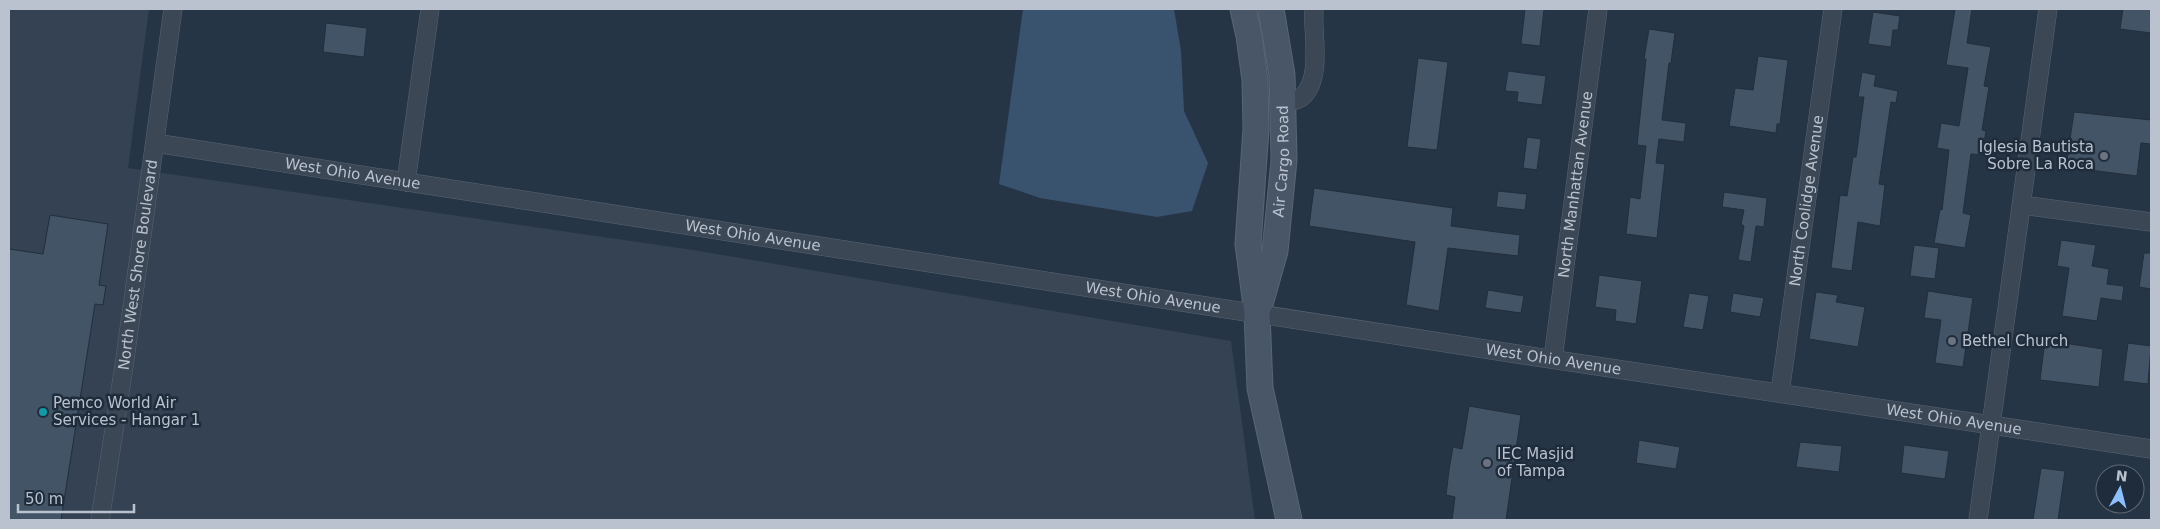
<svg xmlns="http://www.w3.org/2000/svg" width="2160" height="529" font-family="'DejaVu Sans',sans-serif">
	<rect width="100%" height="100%" fill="#263546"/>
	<path fill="#344253" d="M 9,9 L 149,9 L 128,168 L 693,250 L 1231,341 L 1255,520 L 9,520 Z"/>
	<path fill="#39526e" d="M 1023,9 L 1174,9 L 1181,51 L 1184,111 L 1208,163 L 1192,211 L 1157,217 L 1040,198 L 999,184 Z"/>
	<path fill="#425465" stroke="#212e3d" d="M 1525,9 L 1544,9 L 1540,46 L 1521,44 Z
		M 1955,9 L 1972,9 L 1967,43 L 1991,47 L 1984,86 L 1989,87 L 1982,130 L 1986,131 L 1982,155 L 1971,154 L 1963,213 L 1971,215 L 1965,248 L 1934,243 L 1940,209 L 1942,210 L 1949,150 L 1937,148 L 1941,123 L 1959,126 L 1968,68 L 1946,65 Z
		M 2123,9 L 2151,9 L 2151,33 L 2120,29 Z
		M 1873,12 L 1900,16 L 1898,30 L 1893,30 L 1891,47 L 1868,44 Z
		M 326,23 L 367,28 L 364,57 L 323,52 Z
		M 1649,29 L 1675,33 L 1671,63 L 1669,63 L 1662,120 L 1686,123 L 1684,142 L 1659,139 L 1656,163 L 1665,164 L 1657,238 L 1626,234 L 1630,197 L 1640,199 L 1646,146 L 1637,145 L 1646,59 L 1644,59 Z
		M 1758,56 L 1788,60 L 1780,124 L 1777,124 L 1776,133 L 1729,126 L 1735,88 L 1753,90 Z
		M 1418,58 L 1448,62 L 1437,150 L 1407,147 Z
		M 1508,71 L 1546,76 L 1542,105 L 1517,102 L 1518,92 L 1505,91 Z
		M 1862,72 L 1876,75 L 1874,86 L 1898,91 L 1896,103 L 1891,102 L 1879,184 L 1885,185 L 1880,226 L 1858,222 L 1852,271 L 1831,268 L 1840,195 L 1847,196 L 1853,157 L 1856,157 L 1864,97 L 1858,97 Z
		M 2074,112 L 2151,120 L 2151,144 L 2141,143 L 2137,176 L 2066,167 Z
		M 1527,137 L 1541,139 L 1537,170 L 1523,168 Z
		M 1314,188 L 1453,208 L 1451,226 L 1520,235 L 1518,256 L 1448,248 L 1439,311 L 1406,305 L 1415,242 L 1309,226 Z
		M 1498,191 L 1527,194 L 1525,210 L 1496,207 Z
		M 1724,192 L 1767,198 L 1764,227 L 1756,226 L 1751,262 L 1738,260 L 1744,226 L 1741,224 L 1744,210 L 1722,207 Z
		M 50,215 L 108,224 L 99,285 L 106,286 L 103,305 L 95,304 L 61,520 L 9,520 L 9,249 L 43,254 Z
		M 2061,240 L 2096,245 L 2092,266 L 2109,269 L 2107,284 L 2124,286 L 2122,301 L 2101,298 L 2097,321 L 2062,316 L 2069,268 L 2057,266 Z
		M 1914,245 L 1939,248 L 1935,279 L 1910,276 Z
		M 2144,253 L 2151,253 L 2151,289 L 2139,287 Z
		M 1599,275 L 1642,281 L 1636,324 L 1615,321 L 1616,310 L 1595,307 Z
		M 1488,290 L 1524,296 L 1521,313 L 1485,308 Z
		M 1928,291 L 1973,298 L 1963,367 L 1935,363 L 1941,320 L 1924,318 Z
		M 1816,292 L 1838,295 L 1836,302 L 1865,307 L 1858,347 L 1809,339 Z
		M 1689,293 L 1709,296 L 1703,330 L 1683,327 Z
		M 1733,293 L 1764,298 L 1760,317 L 1730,312 Z
		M 2045,340 L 2103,349 L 2099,387 L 2040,380 Z
		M 2128,343 L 2151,346 L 2148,384 L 2123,381 Z
		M 1469,406 L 1521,415 L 1506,520 L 1452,520 L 1455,497 L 1446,495 L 1449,470 L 1453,447 L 1462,449 Z
		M 1639,440 L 1680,447 L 1676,469 L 1636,463 Z
		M 1800,442 L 1842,446 L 1839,472 L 1796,467 Z
		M 1904,445 L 1949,451 L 1945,479 L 1901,473 Z
		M 2041,468 L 2065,471 L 2058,520 L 2033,520 Z"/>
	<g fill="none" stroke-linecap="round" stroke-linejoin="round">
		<defs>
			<g id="street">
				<path d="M 1284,104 C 1289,102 1297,100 1302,97 C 1323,78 1312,34 1314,9"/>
				<path id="s1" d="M 155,143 L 1517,354 L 2151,449"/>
				<path d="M 406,182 L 430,9"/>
				<path d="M 2022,205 L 2151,222"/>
				<path id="s2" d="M 1553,359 L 1598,9"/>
				<path id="s3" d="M 1780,393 L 1833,9"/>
				<path id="s4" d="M 100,520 L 124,366 L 173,9"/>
				<path d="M 1978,520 L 2048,9"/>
			</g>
			<g id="secondary">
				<path d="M 1243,9 L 1249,36 L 1255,80 L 1256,129 L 1248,244 L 1257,313 L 1260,388 L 1289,520"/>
				<path id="s5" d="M 1260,304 L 1275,251 L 1284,160 L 1282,75 L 1271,9"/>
			</g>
		</defs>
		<use href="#street" stroke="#596572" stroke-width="19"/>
		<use href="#secondary" stroke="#596572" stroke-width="27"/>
		<use href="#street" stroke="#3b4755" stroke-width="18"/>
		<use href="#secondary" stroke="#485668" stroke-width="25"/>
	</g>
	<g fill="#6b7280" stroke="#1f2c3b" stroke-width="2">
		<circle cx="2104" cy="156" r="5"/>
		<circle cx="1952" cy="341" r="5"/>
		<circle cx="1487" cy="463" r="5"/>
	</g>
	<circle fill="#0f9aa8" stroke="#1f2c3b" stroke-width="2" cx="43" cy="412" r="5"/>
	<g text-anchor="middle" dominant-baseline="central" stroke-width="5" stroke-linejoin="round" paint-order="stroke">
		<g font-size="15" fill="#b9c2ce" stroke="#1f2c3b" text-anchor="start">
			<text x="2094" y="147" text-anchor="end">Iglesia Bautista<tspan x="2094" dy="17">Sobre La Roca</tspan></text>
			<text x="1962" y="341">Bethel Church</text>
			<text x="53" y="403">Pemco World Air<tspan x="53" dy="17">Services - Hangar 1</tspan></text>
			<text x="1497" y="454">IEC Masjid<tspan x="1497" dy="17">of Tampa</tspan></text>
		</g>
		<g font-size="15" fill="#b9c2ce" stroke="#1f2c3b">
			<text stroke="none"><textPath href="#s5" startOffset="145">Air Cargo Road</textPath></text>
			<text stroke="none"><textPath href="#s1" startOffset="200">West Ohio Avenue</textPath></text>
			<text stroke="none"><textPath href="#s2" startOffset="176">North Manhattan Avenue</textPath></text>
			<text stroke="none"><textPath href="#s3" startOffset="194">North Coolidge Avenue</textPath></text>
			<text stroke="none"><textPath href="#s1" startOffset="605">West Ohio Avenue</textPath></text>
			<text stroke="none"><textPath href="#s4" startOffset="258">North West Shore Boulevard</textPath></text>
			<text stroke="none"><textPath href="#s1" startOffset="1010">West Ohio Avenue</textPath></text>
			<text stroke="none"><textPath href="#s1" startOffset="1415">West Ohio Avenue</textPath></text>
			<text stroke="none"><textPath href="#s1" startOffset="1820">West Ohio Avenue</textPath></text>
		</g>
	</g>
	<rect width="2160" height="529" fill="none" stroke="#b9c2ce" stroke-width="20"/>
	<g transform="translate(2120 489) rotate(7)"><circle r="24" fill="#1f2c3b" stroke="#5d6876"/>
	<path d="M0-4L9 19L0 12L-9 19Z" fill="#8dbfff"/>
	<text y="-8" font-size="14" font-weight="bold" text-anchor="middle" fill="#b9c2ce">N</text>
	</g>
	<path d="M18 504v8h116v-8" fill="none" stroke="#b9c2ce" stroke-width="2.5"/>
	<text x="25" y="504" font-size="15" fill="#b9c2ce" stroke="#1f2c3b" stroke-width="4" paint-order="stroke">50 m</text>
</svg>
